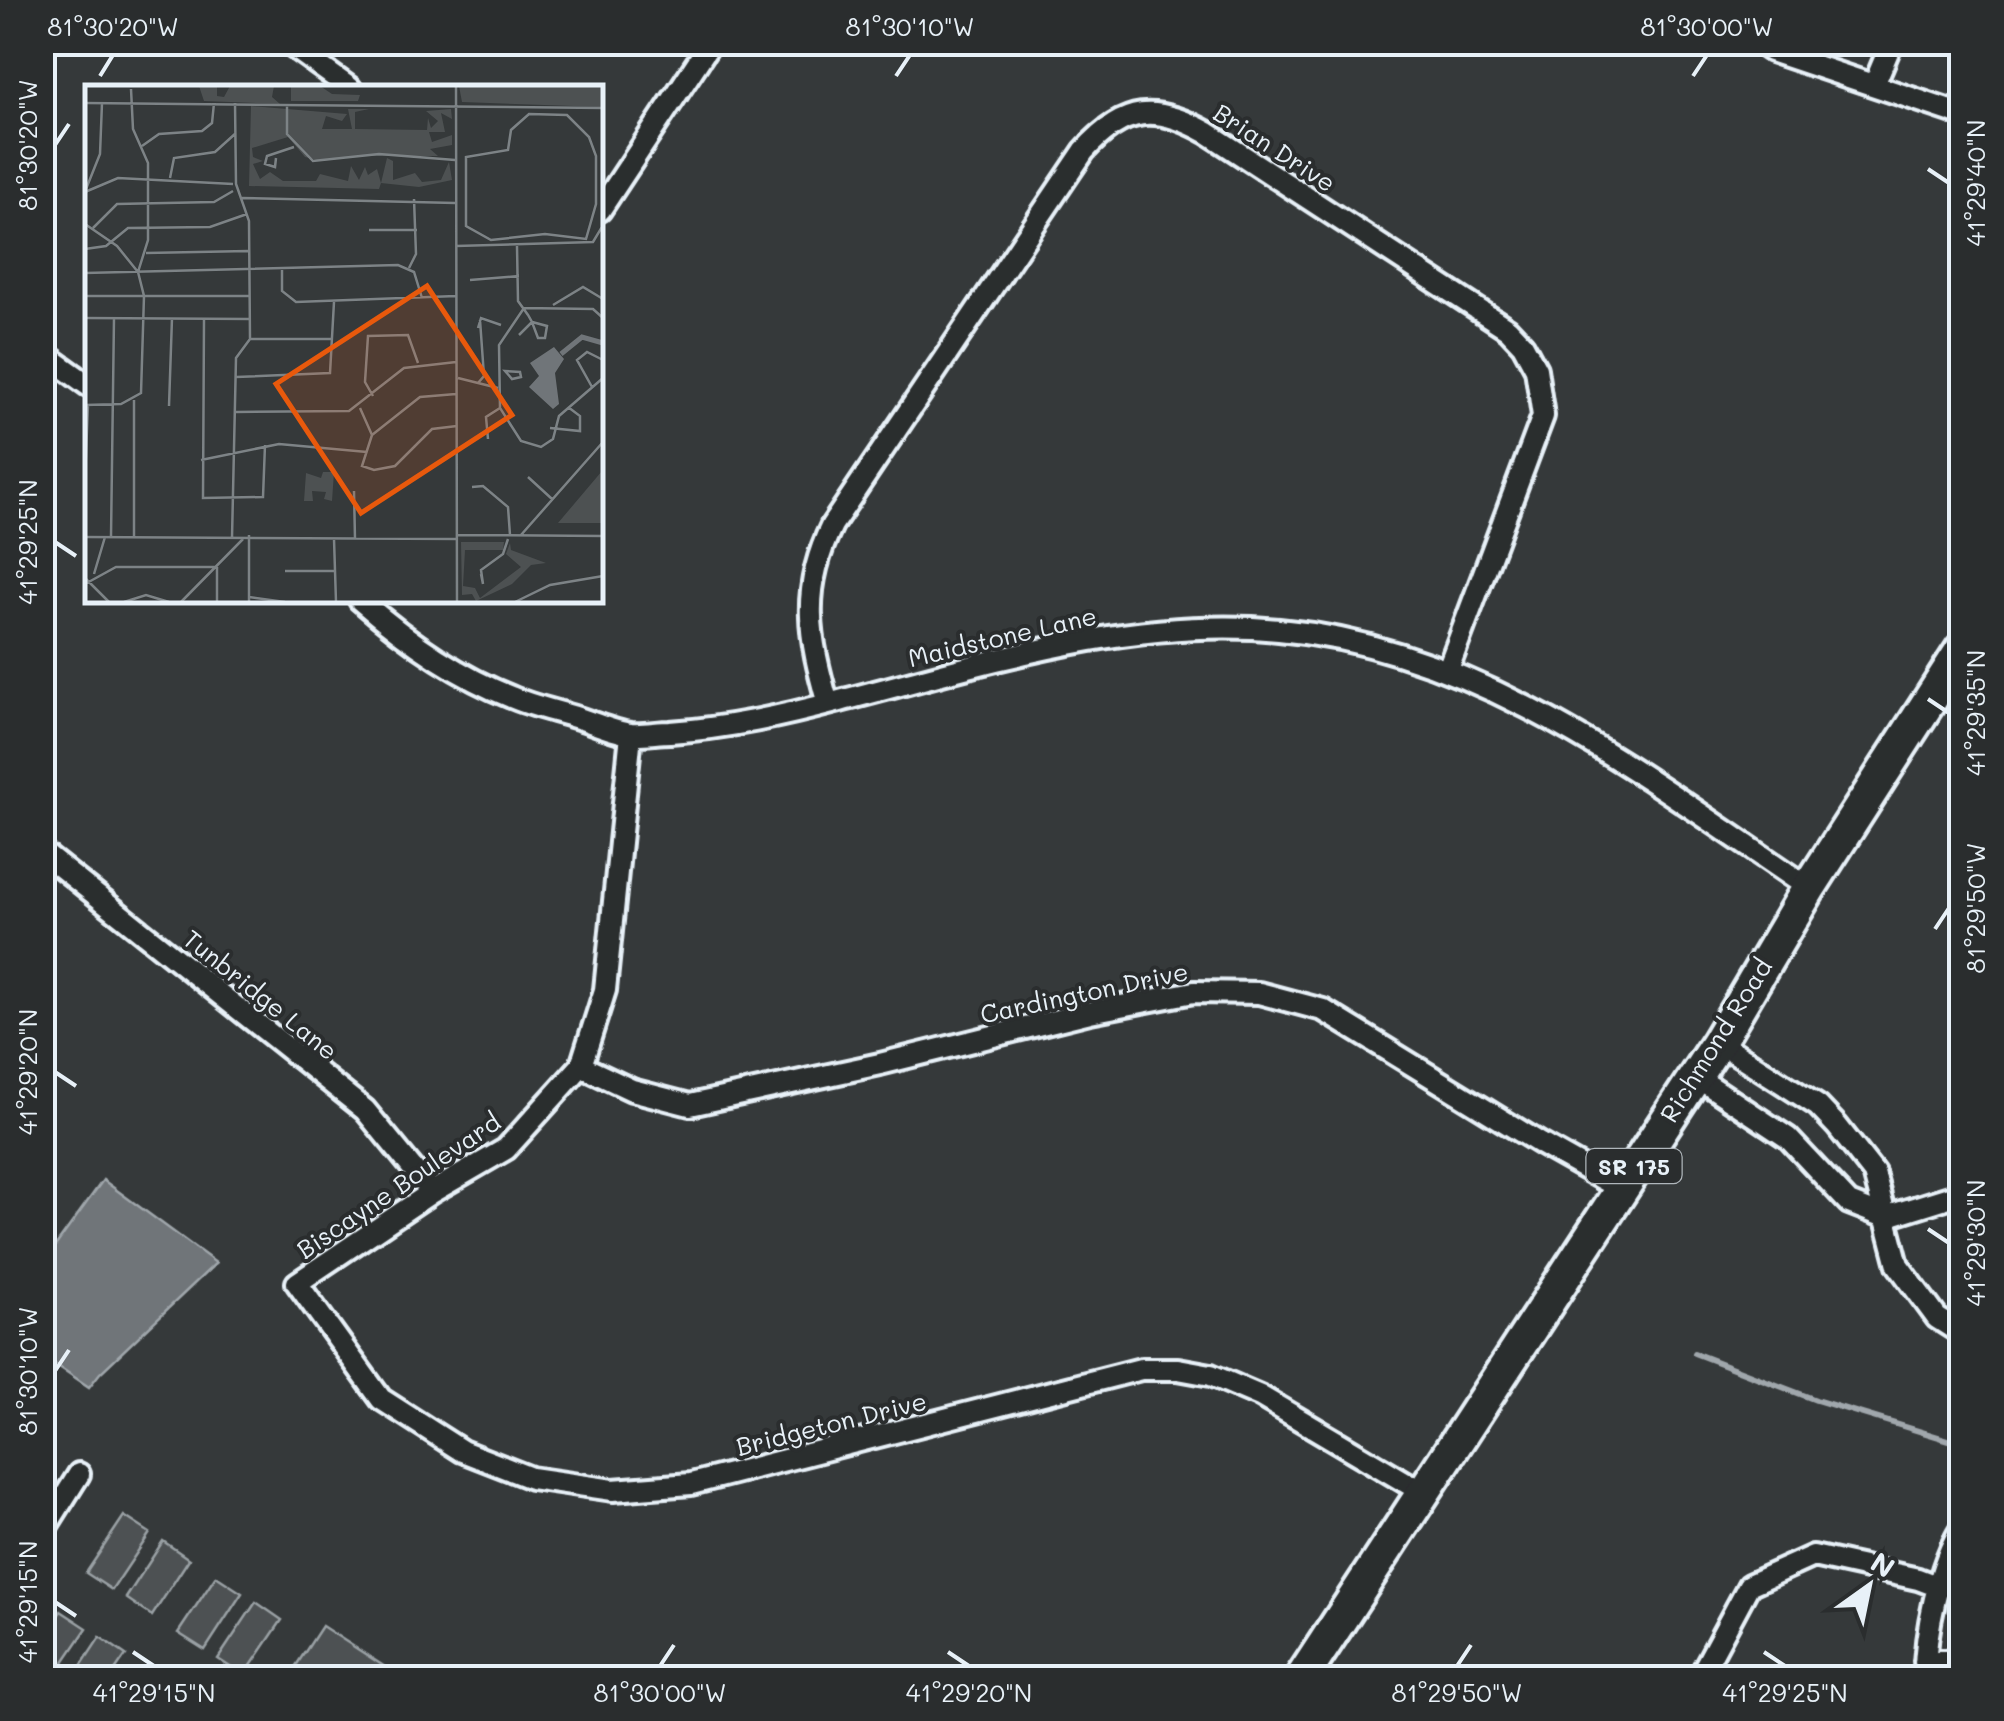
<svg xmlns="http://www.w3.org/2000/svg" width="2004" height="1721" font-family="Mali,sans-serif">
	<rect width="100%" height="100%" fill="#35393a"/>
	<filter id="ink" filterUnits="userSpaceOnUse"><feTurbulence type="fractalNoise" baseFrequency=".01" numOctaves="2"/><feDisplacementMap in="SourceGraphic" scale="20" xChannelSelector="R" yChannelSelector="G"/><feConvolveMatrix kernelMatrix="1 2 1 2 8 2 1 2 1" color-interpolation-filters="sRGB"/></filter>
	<g filter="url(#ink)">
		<path fill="#4d5152" stroke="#9aa1a5" stroke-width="2.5" d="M 124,1516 L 150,1533 L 112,1590 L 86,1573 Z
			M 163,1541 L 189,1559 L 152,1616 L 126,1598 Z
			M 216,1576 L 242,1593 L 205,1650 L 178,1633 Z
			M 256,1602 L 282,1620 L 244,1676 L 218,1659 Z
			M 61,1611 L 87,1628 L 53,1678 L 43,1678 L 43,1639 Z
			M 322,1626 L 402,1678 L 288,1678 Z
			M 100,1637 L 126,1655 L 110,1678 L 73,1678 Z"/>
		<path fill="#707579" stroke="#a0a7ac" stroke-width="2.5" d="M 103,1180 L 216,1263 L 100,1373 L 89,1387 L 43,1356 L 43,1263 Z"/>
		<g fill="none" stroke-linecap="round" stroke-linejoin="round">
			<path stroke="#a0a7ac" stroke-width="6" d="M 1694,1353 L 1816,1400 L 1952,1441"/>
			<defs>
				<path id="minor" d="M 286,42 L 350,88
					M 1758,42 L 1771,51 L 1962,115
					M 1874,85 L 1892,42
					M 600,210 L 711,42
					M 42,352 L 88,385
					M 360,600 C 405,639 455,675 511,697 C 532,706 556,711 578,718 C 595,723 614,732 631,734 C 644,735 658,732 670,732 C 729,728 783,716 840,701 C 984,664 1128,616 1279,630 C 1481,648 1646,778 1809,888
					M 828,704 C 809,637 800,590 832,525 L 1084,151 C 1124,106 1156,104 1208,133 L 1508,329 L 1523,345 L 1536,369 L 1543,416 L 1448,669
					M 631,734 L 605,990 L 581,1066 L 506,1149 L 432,1192 L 297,1283 L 381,1399 L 462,1451 L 531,1478 L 613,1490 L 691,1484 L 1141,1369 L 1178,1369 L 1211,1375 L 1260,1396 L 1422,1492
					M 42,852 L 365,1110 L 432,1192
					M 1718,1042 L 1818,1106 L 1837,1126 L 1874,1173 L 1898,1265 L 1937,1318 L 1962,1334
					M 581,1066 L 632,1090 L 690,1105 L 880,1064 L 1090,1012 L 1194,992 L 1259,993 L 1323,1010 L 1541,1144 L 1619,1188
					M 1695,1076 L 1788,1138 L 1849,1203 L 1885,1217
					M 1885,1217 L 1962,1193
					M 42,1533 L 79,1474
					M 1925,1661 L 1962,1661
					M 1699,1678 L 1749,1585 L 1813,1556 L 1918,1579 L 1939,1587
					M 1925,1678 C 1924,1636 1939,1564 1962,1528"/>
				<path id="primary" d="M 1302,1678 L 1718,1042 L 1809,888 L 1962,650"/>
			</defs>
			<use href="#minor" stroke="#e8f1f8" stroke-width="28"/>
			<use href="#primary" stroke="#e8f1f8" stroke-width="40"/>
			<use href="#minor" stroke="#2a2d2e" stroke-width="20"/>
			<use href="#primary" stroke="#2a2d2e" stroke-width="32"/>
		</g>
	</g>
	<path fill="none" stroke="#e8f1f8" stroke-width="4" d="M 100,76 L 113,55M 896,76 L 910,55M 1693,76 L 1707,55M 55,145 L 69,124M 1928,169 L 1949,183M 55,542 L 76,556M 1928,699 L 1949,713M 1935,929 L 1949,908M 55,1072 L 76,1086M 1928,1229 L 1949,1243M 55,1371 L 69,1350M 55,1602 L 76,1616M 133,1652 L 154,1666M 948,1652 L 969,1666M 1764,1652 L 1785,1666M 660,1666 L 674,1645M 1457,1666 L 1471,1645"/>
	<g text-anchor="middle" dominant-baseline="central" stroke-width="8" stroke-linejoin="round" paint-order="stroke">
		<rect fill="#2a2d2e" stroke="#afb6bb" stroke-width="2.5" x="1586.5" y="1149" width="95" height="34" rx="8"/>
		<g font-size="22" font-weight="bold" fill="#e8f1f8">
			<text x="1634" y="1166">SR 175</text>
		</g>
		<g font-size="25" fill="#e8f1f8" stroke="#2a2d2e">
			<text transform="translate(1275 147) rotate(33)">Brian Drive</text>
			<text transform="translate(1002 636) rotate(-13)">Maidstone Lane</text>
			<text transform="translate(1084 992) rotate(-12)">Cardington Drive</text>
			<text transform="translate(261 994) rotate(39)">Tunbridge Lane</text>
			<text transform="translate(1715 1040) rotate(-58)">Richmond Road</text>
			<text transform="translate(398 1185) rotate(-34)">Biscayne Boulevard</text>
			<text transform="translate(831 1423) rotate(-14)">Bridgeton Drive</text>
		</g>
	</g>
	<g transform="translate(85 85)">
		<rect width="518" height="518" fill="#35393a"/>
		<path d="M 114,1 L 132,1 L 132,11 L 139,12 L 145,1 L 189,1 L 187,12 L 195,19 L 119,16 ZM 206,1 L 235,1 L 247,9 L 275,10 L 273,16 L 206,16 ZM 374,1 L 517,1 L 517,22 L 377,17 ZM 166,21 L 262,29 L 257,36 L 241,31 L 237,44 L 267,44 L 263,24 L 284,24 L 270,27 L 270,44 L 342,45 L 343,33 L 346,43 L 353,36 L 341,26 L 366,24 L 367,34 L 356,28 L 360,47 L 344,47 L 347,57 L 367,50 L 367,60 L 345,64 L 353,71 L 275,71 L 236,76 L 220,72 L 203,52 L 167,63 L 168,72 L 178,76 L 168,79 L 175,94 L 185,87 L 198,96 L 231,96 L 235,89 L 263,96 L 266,81 L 274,95 L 280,82 L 283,90 L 292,84 L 296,98 L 302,73 L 308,76 L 308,95 L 330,88 L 337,97 L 356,95 L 364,77 L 367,95 L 334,102 L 296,98 L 294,104 L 164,101 ZM 517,386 L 517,438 L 473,438 ZM 238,387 L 249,387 L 247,416 L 239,414 L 241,407 L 227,406 L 228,416 L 219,416 L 221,388 L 236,393 ZM 376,457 L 419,457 L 418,465 L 380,465 L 378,501 L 390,503 L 395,513 L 436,482 L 421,469 L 425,458 L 426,465 L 461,478 L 446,480 L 427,499 L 391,516 L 387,509 L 377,510 Z" fill="#4d5152"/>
		<path d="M 469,262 L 479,274 L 470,288 L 474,319 L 468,324 L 444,302 L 454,291 L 445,278 Z" fill="#707579"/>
		<path fill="none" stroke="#707579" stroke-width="5" d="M 476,269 L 497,252 L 518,258"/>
		<path fill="none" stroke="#7d8386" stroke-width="2.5" d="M 371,1 L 372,517M 46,4 L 48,44 L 63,78 L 63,155 L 53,187M 0,18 L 518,23M 150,18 L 151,99 L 164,136 L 165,254M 202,19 L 202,49 L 228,76 L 294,69 L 370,75M 444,29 L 482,30 L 504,52 L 511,71 L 511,119 L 501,154 L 460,149 L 406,155 L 381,141 L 381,72 L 423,65 L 426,45 ZM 57,61 L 74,49 L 117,46 L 127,38 L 129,18M 191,73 L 190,82 L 180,79 L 182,71 L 209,62M 85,93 L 89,73 L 130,67 L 151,48M 1,104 L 15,69 L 17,18M 0,107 L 33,93 L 148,99M 157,113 L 370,118M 0,139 L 32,161 L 53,187 L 59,211 L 56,308 L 36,319 L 0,320M 8,143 L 32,119 L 129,117 L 148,106M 284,145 L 332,145M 371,161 L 508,157 L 517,142 L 518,56M 432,161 L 433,216 L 443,230 L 447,237 L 453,253 L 460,253 L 462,241 L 447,237 L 434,250M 0,164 L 21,161 L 43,143 L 125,142 L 162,129M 61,168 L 163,166M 324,183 L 331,169 L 329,114M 197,185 L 197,206 L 211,217 L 371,211M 0,188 L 313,180 L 329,187 L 337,213M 385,195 L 434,191M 0,211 L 164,211M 468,220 L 498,202 L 518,214M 0,233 L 164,234M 518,233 L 508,224 L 439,223 L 414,260 L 415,323 L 436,356 L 456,362 L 468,354 L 474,331 L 518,293M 119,234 L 118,413 L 178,412 L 180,360M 393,243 L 396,233 L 416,240M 165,254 L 247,254M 420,286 L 435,287 L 436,292 L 427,294 ZM 151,292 L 245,288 L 249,217M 373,293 L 413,303M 393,298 L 399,291 L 395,235M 507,302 L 492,275 L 502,267 L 518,275M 288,311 L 280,297 L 283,251 L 323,250 L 333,278M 49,315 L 49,452M 84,321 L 87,233M 275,323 L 287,350 L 277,381 L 289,385 L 310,381 L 347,344 L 372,341M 151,327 L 264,326 L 319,283 L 371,277M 465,343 L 495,346 L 495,331 L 483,322M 287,350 L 335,312 L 371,309M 403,354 L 401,332 L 415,323M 116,375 L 194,359 L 282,367M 443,392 L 467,414M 0,395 L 3,320M 387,402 L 398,401 L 423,422 L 425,450M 269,406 L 270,454M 164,450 L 164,517M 371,450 L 518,451M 436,450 L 518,357M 0,452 L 371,454M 26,452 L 29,233M 147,453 L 151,273 L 165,254M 249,454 L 251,517M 200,486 L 250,486M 9,489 L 20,452M 396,489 L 398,499 L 396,485 L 418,469 L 423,454M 1,494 L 24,517M 0,499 L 31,482 L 132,482 L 132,517M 164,512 L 200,517M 39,517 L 61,510 L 84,517M 96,517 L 158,454M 430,517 L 465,500 L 518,491"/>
		<path fill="#e8590c" fill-opacity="0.15" stroke="#e8590c" stroke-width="5" d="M 342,201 L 427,330 L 276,428 L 191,299 Z"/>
		<rect width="518" height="518" fill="none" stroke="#e8f1f8" stroke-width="5"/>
	</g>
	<rect width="2004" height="1721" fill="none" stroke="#2a2d2e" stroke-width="110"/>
	<g transform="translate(1869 1586) rotate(33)" stroke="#2a2d2e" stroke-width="8" paint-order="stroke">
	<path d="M0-8L18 38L0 25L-18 38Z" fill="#e8f1f8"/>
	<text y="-15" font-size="28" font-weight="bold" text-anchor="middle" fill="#e8f1f8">N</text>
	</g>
	<rect x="55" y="55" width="1894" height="1611" fill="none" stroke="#e8f1f8" stroke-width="4"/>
	<g font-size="25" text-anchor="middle" fill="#e8f1f8">
		<text x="113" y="36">81°30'20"W</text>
		<text x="910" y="36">81°30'10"W</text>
		<text x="1707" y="36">81°30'00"W</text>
		<text transform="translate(28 145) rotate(-90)" y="9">81°30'20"W</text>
		<text transform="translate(1976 183) rotate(-90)" y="9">41°29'40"N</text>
		<text transform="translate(28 542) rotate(-90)" y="9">41°29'25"N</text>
		<text transform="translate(1976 713) rotate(-90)" y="9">41°29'35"N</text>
		<text transform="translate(1976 908) rotate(-90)" y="9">81°29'50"W</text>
		<text transform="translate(28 1072) rotate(-90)" y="9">41°29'20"N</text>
		<text transform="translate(1976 1243) rotate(-90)" y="9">41°29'30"N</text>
		<text transform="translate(28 1371) rotate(-90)" y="9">81°30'10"W</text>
		<text transform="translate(28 1602) rotate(-90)" y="9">41°29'15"N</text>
		<text x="154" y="1702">41°29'15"N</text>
		<text x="660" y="1702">81°30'00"W</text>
		<text x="969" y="1702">41°29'20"N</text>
		<text x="1457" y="1702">81°29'50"W</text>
		<text x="1785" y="1702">41°29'25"N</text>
	</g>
</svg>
